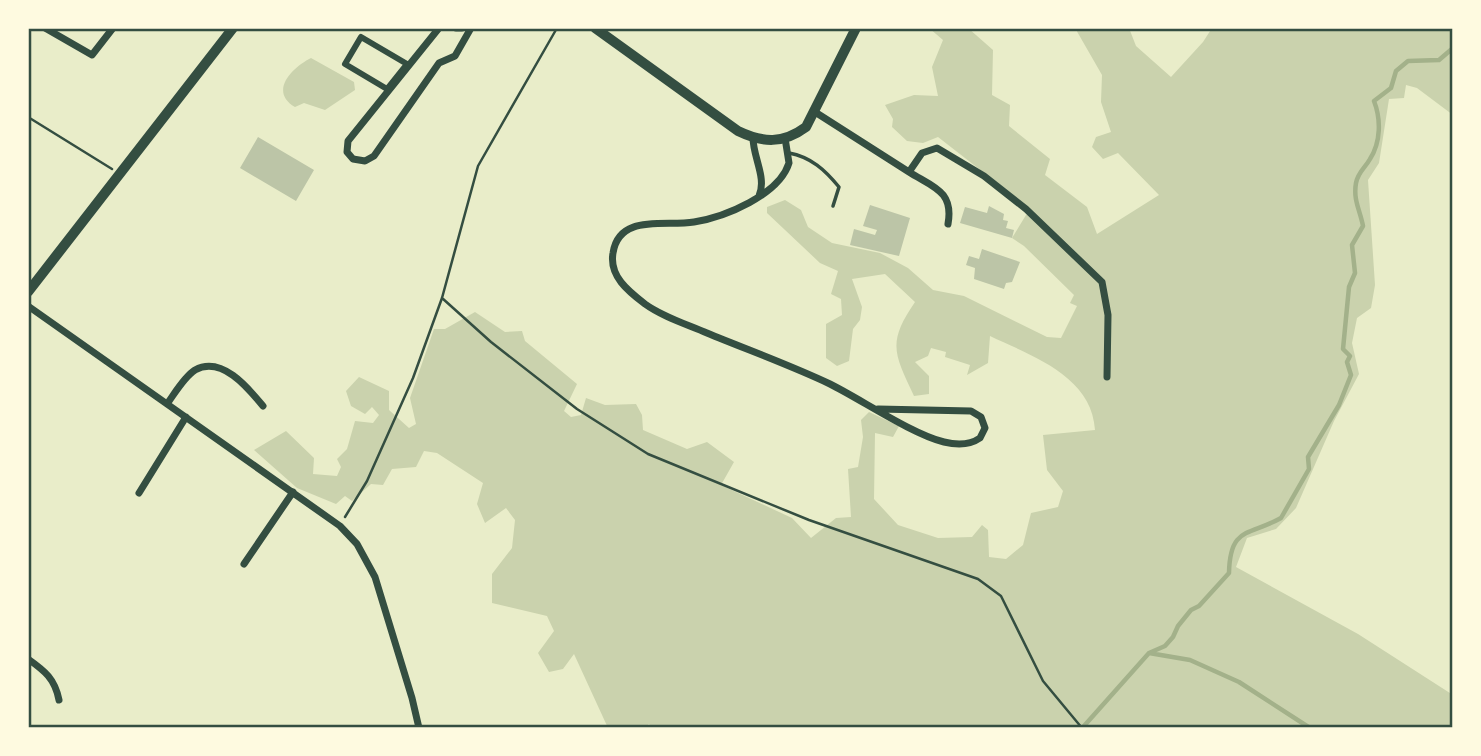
<svg xmlns="http://www.w3.org/2000/svg" width="1481" height="756" font-family="'Sofia Sans Condensed',sans-serif">
	<rect width="100%" height="100%" fill="#e9edc9"/>
	<path fill="#cad2ad" d="M 929,28 L 968,28 L 993,50 L 992,95 L 1010,105 L 1009,126 L 1050,159 L 1045,175 L 1087,207 L 1097,234 L 1159,195 L 1118,153 L 1103,159 L 1092,147 L 1096,137 L 1111,132 L 1101,102 L 1102,75 L 1075,28 L 1129,28 L 1136,46 L 1171,77 L 1203,42 L 1212,28 L 1453,28 L 1453,115 L 1417,88 L 1406,85 L 1404,98 L 1389,99 L 1379,163 L 1368,180 L 1375,285 L 1371,308 L 1357,318 L 1352,343 L 1359,374 L 1334,421 L 1296,508 L 1276,529 L 1247,538 L 1236,567 L 1358,634 L 1453,695 L 1453,728 L 652,728 L 649,724 L 645,728 L 608,728 L 574,654 L 563,669 L 549,672 L 538,653 L 554,631 L 547,616 L 492,603 L 492,574 L 512,548 L 515,520 L 506,508 L 485,523 L 477,504 L 483,483 L 437,453 L 424,451 L 416,467 L 392,469 L 383,485 L 371,484 L 352,501 L 345,496 L 336,504 L 297,488 L 254,450 L 286,431 L 314,458 L 313,474 L 337,476 L 341,467 L 337,459 L 347,449 L 355,421 L 373,423 L 379,415 L 372,407 L 365,414 L 351,406 L 346,391 L 359,377 L 389,391 L 389,410 L 409,428 L 416,424 L 410,398 L 434,329 L 445,329 L 475,312 L 505,332 L 522,331 L 525,341 L 577,384 L 564,411 L 571,417 L 581,415 L 586,398 L 605,405 L 636,404 L 642,415 L 643,430 L 687,449 L 707,442 L 734,462 L 721,485 L 792,518 L 811,538 L 836,518 L 851,517 L 848,469 L 858,467 L 863,437 L 861,420 L 869,412 L 899,426 L 893,437 L 875,433 L 874,499 L 898,525 L 938,538 L 972,537 L 982,525 L 988,530 L 989,557 L 1006,559 L 1023,545 L 1031,513 L 1058,507 L 1063,491 L 1047,470 L 1043,435 L 1095,430 C 1092,376 1032,356 990,336 L 988,363 L 967,375 L 970,365 L 945,357 L 946,352 L 931,348 L 928,356 L 915,362 L 929,376 L 929,394 L 914,396 C 894,353 887,343 915,302 L 885,274 L 852,279 L 862,307 L 860,320 L 853,329 L 849,361 L 837,366 L 826,358 L 826,324 L 842,315 L 841,299 L 831,294 L 838,271 L 820,263 L 767,213 L 767,207 L 785,200 L 801,210 L 808,227 L 832,243 L 880,253 L 908,268 L 933,290 L 964,296 L 1047,337 L 1061,338 L 1077,306 L 1070,303 L 1074,295 L 1024,246 L 1012,238 L 1026,215 L 1033,211 L 938,137 L 923,143 L 907,141 L 892,127 L 893,119 L 885,105 L 914,95 L 938,96 L 932,67 L 943,40 Z
		M 311,58 L 354,82 L 355,90 L 325,110 L 304,103 L 295,107 C 268,91 293,67 311,58 Z"/>
	<g fill="none" stroke-linecap="round" stroke-linejoin="round">
		<path stroke="#a3b18a" stroke-width="4.5" d="M 1149,653 L 1190,660 L 1239,682 L 1310,728
			M 1084,726 L 1149,653 L 1165,646 L 1173,637 L 1178,626 L 1191,610 L 1199,606 L 1229,573 C 1230,526 1249,536 1281,518 L 1309,469 L 1308,457 L 1339,405 L 1351,375 L 1347,362 L 1350,356 L 1343,349 L 1349,287 L 1355,273 L 1352,245 L 1363,226 C 1360,210 1353,200 1356,183 C 1358,172 1365,168 1370,159 C 1381,142 1381,119 1374,101 L 1391,88 L 1396,71 L 1408,61 L 1439,60 L 1453,48"/>
	</g>
	<path fill="#bcc5a7" d="M 258,137 L 314,170 L 296,201 L 240,168 Z
		M 870,205 L 910,218 L 899,256 L 850,245 L 854,229 L 875,235 L 877,230 L 863,226 Z
		M 989,206 L 1004,214 L 1003,220 L 1008,221 L 1006,228 L 1014,230 L 1012,238 L 960,223 L 965,207 L 987,213 Z
		M 982,249 L 1020,262 L 1012,282 L 1006,283 L 1004,289 L 974,279 L 975,268 L 966,265 L 969,256 L 979,259 Z"/>
	<g fill="none" stroke-linecap="round" stroke-linejoin="round">
		<path stroke="#344e41" stroke-width="2.5" d="M 28,117 L 112,169
			M 442,298 L 491,342 L 577,409 L 648,454 L 809,520 L 978,579 L 1001,596 L 1043,681 L 1082,728
			M 345,517 L 367,481 L 413,378 L 442,298 L 478,166 L 557,28"/>
		<path stroke="#344e41" stroke-width="3.5" d="M 789,153 C 811,157 825,170 839,187 L 833,206"/>
		<path stroke="#344e41" stroke-width="6" d="M 361,37 L 407,64 L 387,89 L 345,64 Z"/>
		<path stroke="#344e41" stroke-width="7" d="M 45,28 L 92,55 L 113,28
			M 439,28 L 348,141 L 347,152 L 353,159 L 365,161 L 374,156 L 439,63 L 455,56 L 471,28
			M 456,28 L 462,28
			M 815,112 L 909,172 L 922,153 L 937,148 L 984,176 L 1026,209 L 1102,282 L 1108,315 L 1107,377
			M 753,138 C 753,157 767,178 759,196
			M 785,138 L 789,163 C 779,195 725,217 694,222 C 666,227 619,213 613,253 C 609,276 628,291 645,304 C 663,317 686,324 707,333 C 748,350 790,365 830,384 C 862,400 912,434 944,442 C 956,445 970,445 980,438 L 985,428 L 981,417 L 971,411 L 878,409
			M 909,172 C 933,187 954,191 948,224
			M 28,306 L 340,526 L 357,544 L 375,577 L 412,698 L 419,728
			M 167,404 C 175,393 184,377 195,370 C 222,355 249,389 263,406
			M 139,493 L 186,417
			M 244,564 L 293,492
			M 28,659 C 45,671 55,679 59,700"/>
		<path stroke="#344e41" stroke-width="10" d="M 595,28 L 738,131 C 763,143 783,144 806,127 L 856,28
			M 28,292 L 233,28"/>
	</g>
	<rect width="1481" height="756" fill="none" stroke="#fefae0" stroke-width="60"/>
	<rect x="30" y="30" width="1421" height="696" fill="none" stroke="#344e41" stroke-width="2.5"/>
</svg>
